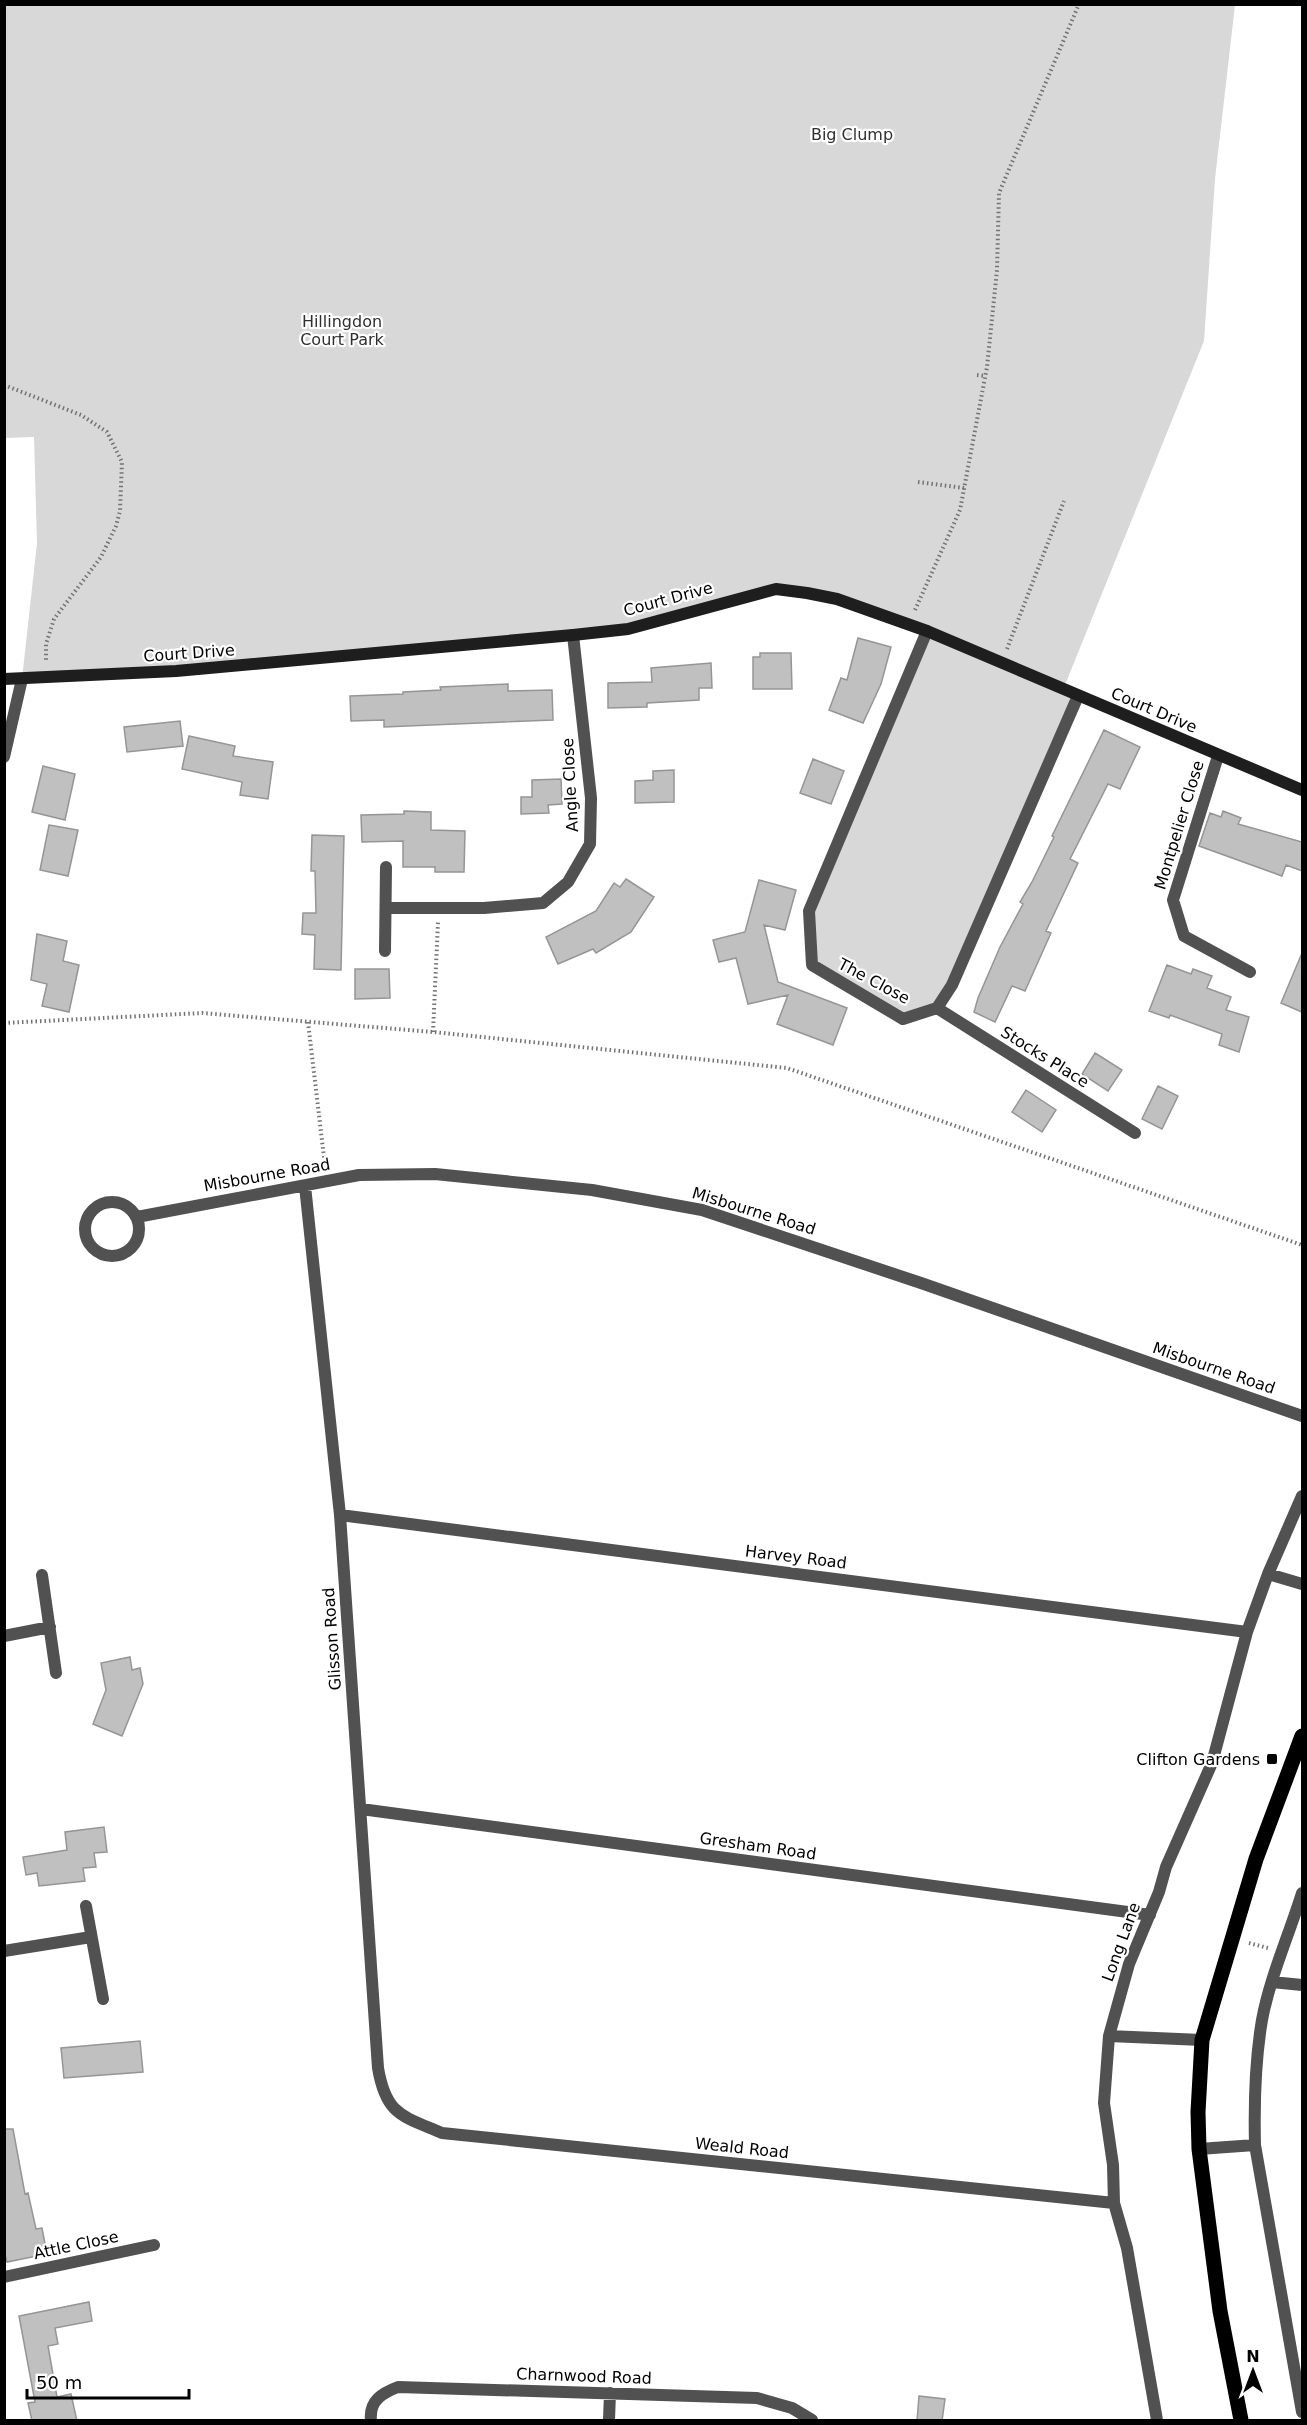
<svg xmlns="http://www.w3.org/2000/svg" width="1307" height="2425" font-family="'DejaVu Sans',sans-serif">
	<rect width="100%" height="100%" fill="#fff"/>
	<path fill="#d8d8d8" d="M 4,5 L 1235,5 L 1215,179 L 1204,341 L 1063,690 L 1078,696 L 937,1008 L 903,1019 L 812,965 L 809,911 L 927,631 L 837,599 L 776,589 L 628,629 L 22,679 L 37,543 L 34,437 L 5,438 Z"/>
	<path fill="#c0c0c0" stroke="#959595" stroke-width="1.5" d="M 858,638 L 891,647 L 881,684 L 863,723 L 829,710 L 841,678 L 847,680 Z
		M 760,653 L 791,653 L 792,689 L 753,689 L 753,657 L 760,657 Z
		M 711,663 L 712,688 L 699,688 L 699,700 L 647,703 L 647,707 L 608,708 L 608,683 L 652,682 L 651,668 Z
		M 508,684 L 508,691 L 552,690 L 553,720 L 384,727 L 384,720 L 351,721 L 350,696 L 403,694 L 403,692 L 441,690 L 440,687 Z
		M 180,721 L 183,746 L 127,752 L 124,727 Z
		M 1104,730 L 1140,747 L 1120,789 L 1108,784 L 1070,859 L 1078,863 L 1046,931 L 1051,933 L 1025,991 L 1012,986 L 995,1022 L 974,1012 L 978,998 L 1000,947 L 1023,904 L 1020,902 L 1032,882 L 1054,837 L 1052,836 Z
		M 189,736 L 235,746 L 233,756 L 273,762 L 268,799 L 240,795 L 242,782 L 182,769 Z
		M 813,759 L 844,771 L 831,804 L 800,793 Z
		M 43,766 L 75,774 L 65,820 L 32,812 Z
		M 674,770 L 674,802 L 635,803 L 635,781 L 653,780 L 653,771 Z
		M 561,779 L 562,804 L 548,805 L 549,813 L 521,814 L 521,797 L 532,797 L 532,780 Z
		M 404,811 L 431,812 L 431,830 L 465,831 L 464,872 L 435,872 L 435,867 L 403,867 L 403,841 L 362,842 L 361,815 L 404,814 Z
		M 1223,811 L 1241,818 L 1238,824 L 1302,842 L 1302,871 L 1286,865 L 1282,876 L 1199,846 L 1210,813 L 1221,817 Z
		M 49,825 L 78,830 L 68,876 L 40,870 Z
		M 312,835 L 344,836 L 341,970 L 314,969 L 315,935 L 302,934 L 303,913 L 316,913 L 315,871 L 311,871 Z
		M 626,879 L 654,897 L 631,932 L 596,953 L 593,949 L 558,964 L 546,937 L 596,911 L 614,883 L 620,887 Z
		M 759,880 L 796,890 L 785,930 L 764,925 L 778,982 L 847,1008 L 833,1045 L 777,1024 L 788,995 L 748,1004 L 736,958 L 719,962 L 713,940 L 745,932 Z
		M 37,934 L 67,941 L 63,961 L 79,965 L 69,1012 L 42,1006 L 47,984 L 31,980 Z
		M 1302,953 L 1302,1012 L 1281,1003 Z
		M 1167,965 L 1191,974 L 1193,969 L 1212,976 L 1207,988 L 1231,997 L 1226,1010 L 1249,1017 L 1239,1052 L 1219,1045 L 1222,1034 L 1170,1015 L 1169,1018 L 1149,1011 Z
		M 355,969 L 389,969 L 390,998 L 355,999 Z
		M 1095,1053 L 1122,1070 L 1108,1091 L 1082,1074 Z
		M 1158,1086 L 1178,1096 L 1162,1129 L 1142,1119 Z
		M 1026,1090 L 1056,1110 L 1042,1132 L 1012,1112 Z
		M 130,1657 L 132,1670 L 140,1668 L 143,1684 L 122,1736 L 93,1724 L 106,1690 L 101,1663 Z
		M 104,1827 L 107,1852 L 94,1853 L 96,1867 L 83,1868 L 85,1881 L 39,1886 L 37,1873 L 26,1875 L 23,1857 L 67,1850 L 65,1832 Z
		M 140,2041 L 143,2072 L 64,2078 L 61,2048 Z
		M 4,2129 L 13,2129 L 25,2194 L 28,2193 L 36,2229 L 42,2228 L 47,2254 L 7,2262 L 4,2250 Z
		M 89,2302 L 92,2321 L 55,2328 L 58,2344 L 48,2346 L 57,2397 L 71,2394 L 77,2421 L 32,2421 L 28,2403 L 35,2402 L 19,2316 Z
		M 919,2396 L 945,2399 L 942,2421 L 917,2421 Z"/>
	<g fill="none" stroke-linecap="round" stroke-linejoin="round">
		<path stroke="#737373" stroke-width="4" stroke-dasharray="1.5 3" stroke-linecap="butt" d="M 977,375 L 986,376
			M 4,385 L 81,415 L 107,432 L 122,462 L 120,511 L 116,526 L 101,557 L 54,619 L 46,644 L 46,662
			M 918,482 L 964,488
			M 915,610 L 960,510 L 987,367 L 997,270 L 999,193 L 1079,4
			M 1007,649 L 1064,501
			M 308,1022 L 325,1166
			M 4,1023 L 202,1013 L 433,1032 L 787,1068 L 1302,1245
			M 433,1032 L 438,922
			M 1249,1943 L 1268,1948"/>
		<path stroke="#515151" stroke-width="12" d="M 927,631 L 809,911 L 812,965 L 903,1019 L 937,1008 L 952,985 L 1078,696
			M 1218,756 L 1173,900 L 1184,936 L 1250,972
			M 4,757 L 22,679
			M 386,908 L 484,908 L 543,903 L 568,882 L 590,844 L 591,798 L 573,635
			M 385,951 L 386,867
			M 937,1008 L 1135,1133
			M 305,1186 L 340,1515 L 378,2068 C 386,2115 402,2116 442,2133 L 1114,2203
			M85 1229a27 27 0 1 1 54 0a27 27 0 1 1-54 0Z
			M 137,1217 L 359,1175 L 435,1174 L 592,1190 L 702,1210 L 921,1283 L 1302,1416
			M 340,1515 L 1247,1632
			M 1268,1574 L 1302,1584
			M 42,1575 L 56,1673
			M 4,1636 L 50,1627
			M 361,1809 L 1150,1915
			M 86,1906 L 103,1999
			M 4,1951 L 91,1937
			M 1272,1982 L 1302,1985
			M 1109,2036 L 1202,2040
			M 1255,2145 L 1302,2412
			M 1199,2149 L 1255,2145 C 1254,2104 1255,2061 1262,2020 C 1270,1977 1289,1935 1302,1893
			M 4,2277 L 154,2245
			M 371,2420 C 369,2401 382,2393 398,2387 L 757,2398 L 792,2408 L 812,2420
			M 609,2420 L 610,2393
			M 1157,2420 L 1127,2248 L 1114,2203 L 1113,2165 L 1104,2103 L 1109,2036 L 1129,1964 L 1159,1892 L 1166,1867 L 1212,1763 L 1247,1632 L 1268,1574 L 1302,1496"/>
		<path stroke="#1e1e1e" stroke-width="12" d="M 4,679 L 176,671 L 573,635 L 628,629 L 776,589 L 807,593 L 837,599 L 927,631 L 1302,790"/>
		<path stroke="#000" stroke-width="15" d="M 1241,2420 L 1220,2311 L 1199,2149 L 1198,2112 L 1202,2040 L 1256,1859 L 1302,1736"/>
	</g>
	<rect fill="#000" stroke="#fff" stroke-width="2" x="1266" y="1753" width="12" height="12" rx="3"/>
	<g text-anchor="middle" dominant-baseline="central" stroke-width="4.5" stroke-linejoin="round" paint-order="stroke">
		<g font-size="16" fill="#2f2f2f" stroke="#fff">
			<text x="852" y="134">Big Clump</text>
			<text x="342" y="321">Hillingdon<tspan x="342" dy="18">Court Park</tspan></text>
		</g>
		<g font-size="16" fill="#000" stroke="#fff">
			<text transform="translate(668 599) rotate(-15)">Court Drive</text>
			<text transform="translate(189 653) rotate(-4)">Court Drive</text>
			<text transform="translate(1154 710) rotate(23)">Court Drive</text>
			<text transform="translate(570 785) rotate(-93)">Angle Close</text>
			<text transform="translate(1179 825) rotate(-73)">Montpelier Close</text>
			<text transform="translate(874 981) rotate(28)">The Close</text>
			<text transform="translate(1045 1057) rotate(32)">Stocks Place</text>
			<text transform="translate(267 1175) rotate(-10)">Misbourne Road</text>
			<text transform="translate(754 1211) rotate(17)">Misbourne Road</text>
			<text transform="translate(1214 1368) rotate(19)">Misbourne Road</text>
			<text transform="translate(796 1557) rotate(7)">Harvey Road</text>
			<text transform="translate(332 1639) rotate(-94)">Glisson Road</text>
			<text transform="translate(758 1846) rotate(8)">Gresham Road</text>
			<text transform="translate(1121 1942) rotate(-70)">Long Lane</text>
			<text transform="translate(742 2148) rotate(6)">Weald Road</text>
			<text transform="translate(76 2245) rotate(-12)">Attle Close</text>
			<text transform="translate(584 2376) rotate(2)">Charnwood Road</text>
		</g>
		<g font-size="16" fill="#000" stroke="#fff" text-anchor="end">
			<text x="1260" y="1759">Clifton Gardens</text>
		</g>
	</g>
	<rect width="1307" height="2425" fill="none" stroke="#000000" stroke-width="12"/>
	<g transform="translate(1253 2371)" stroke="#ffffff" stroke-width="4.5" paint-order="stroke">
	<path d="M0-4.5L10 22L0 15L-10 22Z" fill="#000000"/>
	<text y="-9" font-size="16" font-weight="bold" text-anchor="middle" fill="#000000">N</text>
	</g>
	<path d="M27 2389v9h162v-9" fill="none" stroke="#000000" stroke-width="3"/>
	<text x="36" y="2389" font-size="18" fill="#000000" stroke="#ffffff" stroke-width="4.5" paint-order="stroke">50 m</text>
</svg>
